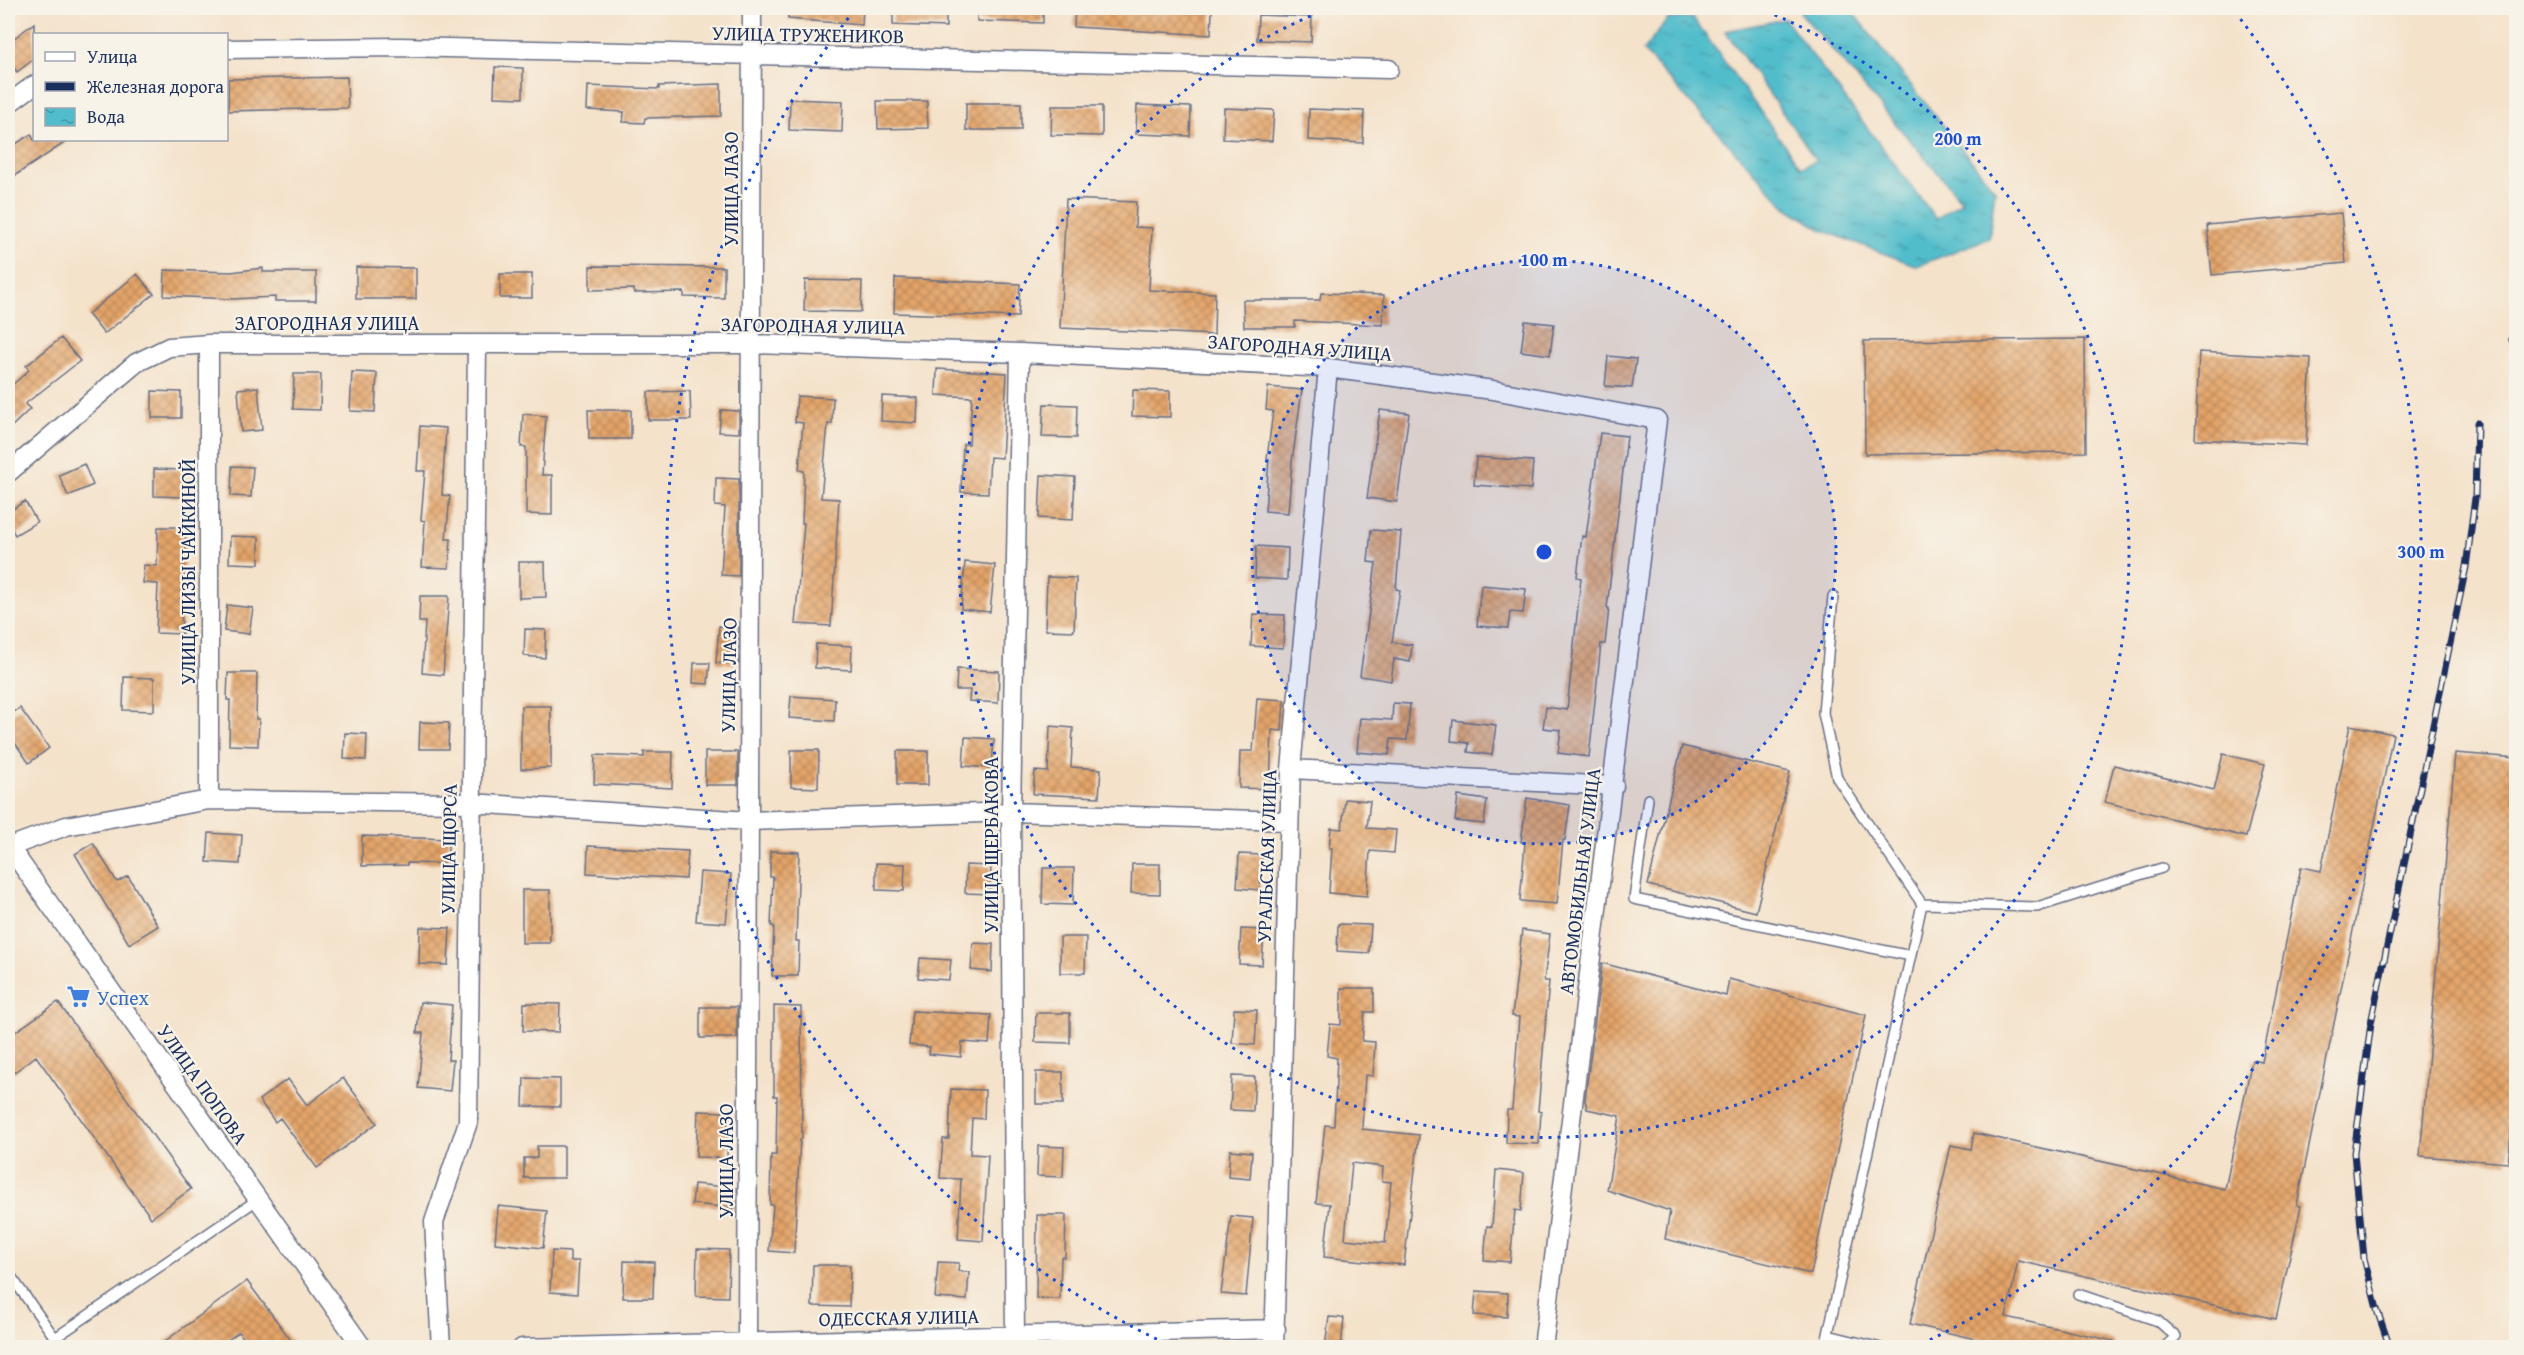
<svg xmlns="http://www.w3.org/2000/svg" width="2524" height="1355" font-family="'Gentium Book Plus',serif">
	<defs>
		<pattern id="water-ripples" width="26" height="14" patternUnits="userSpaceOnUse" patternTransform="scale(1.5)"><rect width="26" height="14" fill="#51bdcb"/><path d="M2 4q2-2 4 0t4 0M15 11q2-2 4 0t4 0" fill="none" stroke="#429aa8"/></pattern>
		<pattern id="building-cross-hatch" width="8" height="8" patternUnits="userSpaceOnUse" patternTransform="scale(1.5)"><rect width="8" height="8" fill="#e4a468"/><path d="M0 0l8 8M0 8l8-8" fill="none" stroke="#b88659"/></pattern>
	</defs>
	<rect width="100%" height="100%" fill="#f7f3e8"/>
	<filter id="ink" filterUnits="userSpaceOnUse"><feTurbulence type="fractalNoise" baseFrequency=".0167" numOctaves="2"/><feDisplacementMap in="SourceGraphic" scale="12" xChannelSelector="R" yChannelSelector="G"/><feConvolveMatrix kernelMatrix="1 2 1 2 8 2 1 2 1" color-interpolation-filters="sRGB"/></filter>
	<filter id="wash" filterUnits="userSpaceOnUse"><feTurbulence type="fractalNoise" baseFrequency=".008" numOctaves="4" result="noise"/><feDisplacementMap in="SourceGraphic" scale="24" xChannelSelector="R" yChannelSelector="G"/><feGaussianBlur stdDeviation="1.35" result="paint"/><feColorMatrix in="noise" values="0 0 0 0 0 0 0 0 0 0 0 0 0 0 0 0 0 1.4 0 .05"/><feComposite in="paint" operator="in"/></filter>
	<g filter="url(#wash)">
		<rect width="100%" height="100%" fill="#f4e2ca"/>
		<path fill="url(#water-ripples)" stroke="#367694" stroke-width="1.5" d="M 1801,8 L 1849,8 L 1995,190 L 1989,238 L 1917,266 L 1822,230 L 1786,207 L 1643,51 L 1668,19 L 1693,18 L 1801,168 L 1816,160 L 1725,31 L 1785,19 L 1936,219 L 1962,201 L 1800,12 Z"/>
		<g id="blocks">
			<path fill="url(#building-cross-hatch)" fill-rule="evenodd" d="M 788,8 L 863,8 L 862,25 L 788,19 Z
				M 893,8 L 946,8 L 946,27 L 893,25 Z
				M 977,8 L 1043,8 L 1043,23 L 977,21 Z
				M 1075,8 L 1212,10 L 1211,35 L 1074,27 Z
				M 1258,15 L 1312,17 L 1311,42 L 1257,40 Z
				M 34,23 L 34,59 L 17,72 L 8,60 L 8,43 Z
				M 495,67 L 523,68 L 523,98 L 494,97 Z
				M 347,77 L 348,108 L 228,111 L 228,79 Z
				M 721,84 L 721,116 L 645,118 L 644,123 L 623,122 L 624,112 L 587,110 L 588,86 L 659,89 L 659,86 Z
				M 790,99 L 843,101 L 842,132 L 789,130 Z
				M 877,101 L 927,101 L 928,128 L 878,129 Z
				M 966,103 L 1021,103 L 1021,130 L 966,130 Z
				M 1137,105 L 1191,107 L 1190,136 L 1136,134 Z
				M 1052,106 L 1102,106 L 1102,136 L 1051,135 Z
				M 1224,108 L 1274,110 L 1272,141 L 1223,139 Z
				M 1309,109 L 1364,111 L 1363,143 L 1308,140 Z
				M 31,134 L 34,140 L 69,140 L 8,180 L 8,149 Z
				M 1066,199 L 1136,202 L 1135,227 L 1152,228 L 1149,290 L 1215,293 L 1214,335 L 1060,328 Z
				M 2341,213 L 2346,263 L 2212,275 L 2207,225 Z
				M 590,266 L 724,267 L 724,298 L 684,297 L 684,292 L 634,293 L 634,289 L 590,290 Z
				M 356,267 L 416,268 L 416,299 L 356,299 Z
				M 263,268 L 263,272 L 316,272 L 316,301 L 275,301 L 275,297 L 233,299 L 164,296 L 165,270 L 231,272 Z
				M 137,274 L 154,294 L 104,334 L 88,314 Z
				M 500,274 L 532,274 L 532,298 L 500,298 Z
				M 895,278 L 1020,284 L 1018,317 L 894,313 Z
				M 805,280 L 862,281 L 861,312 L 804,311 Z
				M 1321,293 L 1384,295 L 1383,325 L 1295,321 L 1295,327 L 1244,327 L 1243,300 L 1320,300 Z
				M 1525,321 L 1554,324 L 1550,355 L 1521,351 Z
				M 61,338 L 80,361 L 25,404 L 30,409 L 8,430 L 8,385 L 10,387 L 29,370 L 26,366 Z
				M 2085,339 L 2086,452 L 1865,454 L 1864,341 Z
				M 2199,352 L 2311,358 L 2306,445 L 2195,439 Z
				M 1608,356 L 1636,359 L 1632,388 L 1605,386 Z
				M 937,369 L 1007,373 L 1002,458 L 990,457 L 988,493 L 961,492 L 963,444 L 969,444 L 972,397 L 936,395 Z
				M 352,372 L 377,373 L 375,412 L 350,411 Z
				M 294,374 L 321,374 L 320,410 L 293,409 Z
				M 258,387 L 262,430 L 241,432 L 238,389 Z
				M 1268,387 L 1302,390 L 1292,462 L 1288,513 L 1265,511 L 1269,459 L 1267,459 L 1273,411 L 1266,410 Z
				M 1133,390 L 1170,391 L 1170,417 L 1132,416 Z
				M 152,391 L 181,392 L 181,418 L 152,418 Z
				M 690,391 L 691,420 L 648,420 L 648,392 Z
				M 797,396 L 833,398 L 832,424 L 828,424 L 821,498 L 839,499 L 831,626 L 795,624 L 804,523 L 802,523 L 804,471 L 799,470 L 803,423 L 795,422 Z
				M 882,396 L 918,398 L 917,423 L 881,421 Z
				M 1044,404 L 1077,405 L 1076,438 L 1042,437 Z
				M 588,410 L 631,410 L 631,439 L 589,439 Z
				M 721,410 L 739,411 L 739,433 L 719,432 Z
				M 1380,410 L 1409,413 L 1397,502 L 1367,498 Z
				M 523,414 L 546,416 L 542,475 L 552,475 L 552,515 L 526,514 L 526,447 L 521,447 Z
				M 420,426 L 446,428 L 442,495 L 450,496 L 446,539 L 451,539 L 449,568 L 422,567 L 425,521 L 421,520 L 425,471 L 417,471 Z
				M 1600,433 L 1627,436 L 1607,608 L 1609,608 L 1605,644 L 1601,644 L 1589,757 L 1558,753 L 1561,730 L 1543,728 L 1546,707 L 1567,710 L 1581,578 L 1577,577 L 1582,536 L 1586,537 Z
				M 1476,457 L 1533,461 L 1531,489 L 1474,485 Z
				M 84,464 L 93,485 L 68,496 L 59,475 Z
				M 232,466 L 253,467 L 251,497 L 231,496 Z
				M 154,469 L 183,470 L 183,497 L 154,496 Z
				M 1041,475 L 1075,477 L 1073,520 L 1039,518 Z
				M 716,478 L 739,479 L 739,576 L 721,575 L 725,507 L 715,506 Z
				M 25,501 L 37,522 L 15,535 L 8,522 L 8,512 Z
				M 158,527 L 187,527 L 181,601 L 182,634 L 156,633 L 158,584 L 143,583 L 144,565 L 157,566 Z
				M 1371,530 L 1401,532 L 1396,589 L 1400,590 L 1392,642 L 1412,645 L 1410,662 L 1394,659 L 1391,681 L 1360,676 L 1376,563 L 1368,562 Z
				M 230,536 L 259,537 L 259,564 L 229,563 Z
				M 1256,546 L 1288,548 L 1287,580 L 1255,578 Z
				M 519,562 L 545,562 L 546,597 L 519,598 Z
				M 965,562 L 995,565 L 990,612 L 961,609 Z
				M 1047,577 L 1076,578 L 1074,631 L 1045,630 Z
				M 1481,585 L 1526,589 L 1523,613 L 1510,612 L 1508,628 L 1477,626 Z
				M 420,596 L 449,596 L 443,675 L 422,673 L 425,622 L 419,622 Z
				M 227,605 L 253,608 L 249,634 L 224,631 Z
				M 1253,614 L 1285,615 L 1283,648 L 1251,646 Z
				M 719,626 L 738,627 L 738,664 L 716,663 Z
				M 525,629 L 546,630 L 545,658 L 524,656 Z
				M 816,644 L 852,646 L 851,670 L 815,668 Z
				M 694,663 L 710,663 L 708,684 L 693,683 Z
				M 957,669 L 999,671 L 998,703 L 969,701 L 970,690 L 956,690 Z
				M 228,673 L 257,673 L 256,719 L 259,719 L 258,746 L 229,745 L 230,700 L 227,700 Z
				M 124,677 L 154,678 L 154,711 L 123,710 Z
				M 791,696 L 835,699 L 834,721 L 789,718 Z
				M 1257,698 L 1284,700 L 1282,731 L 1272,730 L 1270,789 L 1239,788 L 1240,751 L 1253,751 Z
				M 1393,703 L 1410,704 L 1407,740 L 1391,739 L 1389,755 L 1357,752 L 1360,718 L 1392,720 Z
				M 521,706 L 551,706 L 551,768 L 521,769 Z
				M 20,708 L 49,748 L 29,763 L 8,733 L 8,716 Z
				M 1453,720 L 1496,725 L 1492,755 L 1468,752 L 1469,743 L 1451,741 Z
				M 420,722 L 449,723 L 448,749 L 419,749 Z
				M 2350,725 L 2393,734 L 2297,1205 L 2301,1206 L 2276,1319 L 2018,1261 L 2006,1317 L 2114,1341 L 2113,1347 L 1992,1347 L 1993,1343 L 1910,1324 L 1951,1145 L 1971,1149 L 1974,1133 L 2225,1189 L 2252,1060 L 2262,1062 L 2301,867 L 2321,871 Z
				M 1050,726 L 1073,728 L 1071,767 L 1101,769 L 1099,797 L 1033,794 L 1035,771 L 1048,772 Z
				M 345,733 L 367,734 L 366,760 L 344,759 Z
				M 965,737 L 994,739 L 992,768 L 963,766 Z
				M 1682,746 L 1790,772 L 1756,912 L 1648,885 Z
				M 791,750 L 819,750 L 818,788 L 791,787 Z
				M 897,751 L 928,751 L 928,785 L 897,785 Z
				M 644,752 L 673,752 L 672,788 L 594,784 L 595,755 L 644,757 Z
				M 705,752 L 738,752 L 738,785 L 705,785 Z
				M 2455,753 L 2517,758 L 2517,1079 L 2508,1163 L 2420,1156 Z
				M 2223,754 L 2265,764 L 2246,837 L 2105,802 L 2114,765 L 2214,790 Z
				M 1458,796 L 1487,800 L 1484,824 L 1455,821 Z
				M 1527,798 L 1570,805 L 1565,840 L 1563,840 L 1557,904 L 1520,901 L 1525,843 L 1521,842 Z
				M 1345,799 L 1370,801 L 1367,828 L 1396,830 L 1394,853 L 1370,851 L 1367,896 L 1329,893 L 1332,848 L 1329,848 L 1331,828 L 1342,829 Z
				M 209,833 L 242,835 L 240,864 L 207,862 Z
				M 362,836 L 448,839 L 448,864 L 407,863 L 407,865 L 362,866 Z
				M 93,843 L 117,882 L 128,876 L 158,926 L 129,944 L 75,854 Z
				M 588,846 L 688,851 L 686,879 L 587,873 Z
				M 770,851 L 799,852 L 796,941 L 799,941 L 798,976 L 772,976 L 774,926 L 771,926 L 773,877 L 770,877 Z
				M 1239,854 L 1262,855 L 1260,890 L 1237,888 Z
				M 876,863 L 905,864 L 904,891 L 876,890 Z
				M 1132,864 L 1160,864 L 1160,894 L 1131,893 Z
				M 966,865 L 991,866 L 990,894 L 965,893 Z
				M 1043,868 L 1074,868 L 1073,905 L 1042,904 Z
				M 700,872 L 731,874 L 726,923 L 696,921 Z
				M 522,890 L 550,890 L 550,943 L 522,943 Z
				M 1338,924 L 1371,925 L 1369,953 L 1337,951 Z
				M 420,927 L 450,928 L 448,965 L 419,964 Z
				M 1241,929 L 1264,930 L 1262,965 L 1239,964 Z
				M 1522,930 L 1550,934 L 1544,981 L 1549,981 L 1538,1111 L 1541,1112 L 1539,1144 L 1506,1143 L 1507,1110 L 1512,1110 L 1519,1017 L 1512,1016 Z
				M 1060,937 L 1086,937 L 1085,973 L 1060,973 Z
				M 973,943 L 993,944 L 992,972 L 971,970 Z
				M 920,958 L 951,960 L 949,980 L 918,978 Z
				M 1602,963 L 1726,996 L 1729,979 L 1866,1015 L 1811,1274 L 1665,1239 L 1670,1211 L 1607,1190 L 1620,1116 L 1587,1109 L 1585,1100 Z
				M 1341,988 L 1374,988 L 1374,1012 L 1365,1012 L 1362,1041 L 1375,1042 L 1373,1076 L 1365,1075 L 1362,1129 L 1419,1135 L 1404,1265 L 1324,1257 L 1330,1204 L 1316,1203 L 1325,1125 L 1334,1126 L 1337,1058 L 1327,1056 L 1330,1024 L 1341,1025 ZM 1352,1163 L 1383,1167 L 1382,1181 L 1391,1182 L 1385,1243 L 1345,1239 Z
				M 58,1002 L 191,1189 L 151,1218 L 36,1056 L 8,1077 L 8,1037 Z
				M 420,1002 L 452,1005 L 448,1060 L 453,1060 L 450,1091 L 418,1088 L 423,1033 L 417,1033 Z
				M 524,1003 L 560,1004 L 559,1032 L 523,1031 Z
				M 774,1006 L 801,1007 L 802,1139 L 800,1139 L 794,1253 L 769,1251 L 773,1205 L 770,1205 L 771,1155 L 776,1155 L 777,1096 L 774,1096 Z
				M 700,1007 L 737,1007 L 737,1038 L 700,1038 Z
				M 1234,1009 L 1257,1010 L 1255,1045 L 1232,1043 Z
				M 912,1011 L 991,1015 L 989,1044 L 962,1042 L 961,1057 L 929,1054 L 930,1047 L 909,1045 Z
				M 1036,1013 L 1070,1013 L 1070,1043 L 1035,1042 Z
				M 1036,1072 L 1063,1072 L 1063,1104 L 1036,1104 Z
				M 1232,1076 L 1255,1077 L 1253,1111 L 1230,1110 Z
				M 343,1078 L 377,1123 L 317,1168 L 280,1118 L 275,1122 L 259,1100 L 288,1079 L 307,1105 Z
				M 524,1078 L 560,1079 L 560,1107 L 523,1106 Z
				M 951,1089 L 985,1090 L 984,1119 L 972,1118 L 970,1154 L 988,1155 L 983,1241 L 958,1239 L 961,1179 L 940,1178 L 943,1139 L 949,1139 Z
				M 698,1111 L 728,1112 L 727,1158 L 696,1157 Z
				M 537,1146 L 564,1146 L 564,1178 L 524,1178 L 524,1158 L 537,1158 Z
				M 1038,1146 L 1064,1147 L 1063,1177 L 1037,1176 Z
				M 1230,1150 L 1252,1152 L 1250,1179 L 1228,1177 Z
				M 1496,1170 L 1524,1173 L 1521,1211 L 1515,1210 L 1510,1262 L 1484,1260 L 1487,1226 L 1492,1227 Z
				M 694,1184 L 736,1188 L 734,1208 L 692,1204 Z
				M 498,1206 L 547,1211 L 543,1248 L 495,1243 Z
				M 1037,1215 L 1066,1215 L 1065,1257 L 1061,1257 L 1060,1299 L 1036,1298 Z
				M 1231,1216 L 1253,1218 L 1246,1296 L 1221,1294 Z
				M 697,1249 L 729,1250 L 728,1297 L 696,1296 Z
				M 552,1251 L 570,1252 L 570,1261 L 579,1261 L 577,1294 L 550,1292 Z
				M 624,1261 L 654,1262 L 653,1298 L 623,1298 Z
				M 938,1262 L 959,1263 L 958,1271 L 969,1272 L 967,1300 L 935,1298 Z
				M 813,1265 L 850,1265 L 849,1307 L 812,1306 Z
				M 247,1281 L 296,1347 L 250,1347 L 239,1332 L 218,1347 L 157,1347 Z
				M 1476,1291 L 1508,1293 L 1507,1317 L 1474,1315 Z
				M 1329,1317 L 1344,1318 L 1341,1347 L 1325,1347 Z"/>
		</g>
	</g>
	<g filter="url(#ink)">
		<use href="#blocks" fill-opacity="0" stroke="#676e84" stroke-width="1.5"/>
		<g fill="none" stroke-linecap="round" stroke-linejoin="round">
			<defs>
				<path id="service" d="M 2514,339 L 2516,340
					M 1648,799 L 1634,899 L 1911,956
					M 1922,904 L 2037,907 L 2162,868
					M 8,1272 L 55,1338 L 257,1200
					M 2078,1294 L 2158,1321 L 2176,1337 L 2163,1348
					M 1828,1335 L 1881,1348
					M 43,1348 L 55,1338
					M 1825,1348 L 1922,904 L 1837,778 L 1823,713 L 1833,596"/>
				<path id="minor" d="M 226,49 L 399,47 L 1389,69
					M 8,104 L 34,85
					M 209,344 L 209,800
					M 8,473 L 136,363 L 169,347 L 209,344 L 752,344 L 1020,353 L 1328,368 L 1493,390 L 1657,420 L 1543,1348
					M 1291,769 L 1614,786
					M 8,845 L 363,1348
					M 9,847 L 66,826 L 209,800 L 471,803 L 749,821 L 1011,812 L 1289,821
					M 1015,1337 L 1011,812 L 1020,353
					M 747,1343 L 752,8
					M 441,1348 L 434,1222 L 468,1122 L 477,346
					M 522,1348 L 1276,1329
					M 1274,1348 L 1291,769 L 1328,368"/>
			</defs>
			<use href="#service" stroke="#676e84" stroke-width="12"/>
			<use href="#minor" stroke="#676e84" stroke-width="21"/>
			<use href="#service" stroke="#fff" stroke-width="9"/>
			<use href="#minor" stroke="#fff" stroke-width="18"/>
			<defs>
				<path id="rail" d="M 2390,1348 L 2378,1313 L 2364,1258 L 2354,1153 L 2371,1023 L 2466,567 L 2475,498 L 2477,423"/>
			</defs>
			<use href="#rail" stroke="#1b2f5e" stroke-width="7"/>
			<use href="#rail" stroke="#f7f3e8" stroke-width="4.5" stroke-dasharray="14" stroke-linecap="butt"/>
		</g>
	</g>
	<circle cx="1544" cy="552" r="292" fill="#1d4ed8" fill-opacity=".12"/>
	<g fill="none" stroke="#1d4ed8" stroke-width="3" stroke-dasharray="3 6">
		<circle cx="1544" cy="552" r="292"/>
		<path d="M1758 8A585 585 0 1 1 1330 8"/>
		<path d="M1173 1347A877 877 0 0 1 853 12M2235 12A877 877 0 0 1 1915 1347"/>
	</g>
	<defs>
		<symbol id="supermarket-bare" viewBox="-9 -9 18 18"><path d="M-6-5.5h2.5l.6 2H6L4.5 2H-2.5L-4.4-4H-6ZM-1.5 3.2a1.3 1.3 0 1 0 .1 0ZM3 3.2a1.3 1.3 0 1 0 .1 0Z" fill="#3f7fe0" stroke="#f7f3e8" stroke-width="2.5" paint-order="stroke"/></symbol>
	</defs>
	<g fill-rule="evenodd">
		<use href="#supermarket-bare" x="62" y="980" width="33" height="33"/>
	</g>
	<g text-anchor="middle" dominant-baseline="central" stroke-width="4.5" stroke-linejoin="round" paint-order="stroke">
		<g font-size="20" fill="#1b2f5e" stroke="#f7f3e8">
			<text transform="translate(808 34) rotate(1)">УЛИЦА ТРУЖЕНИКОВ</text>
			<text transform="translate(730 189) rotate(-90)">УЛИЦА ЛАЗО</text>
			<text x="327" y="322">ЗАГОРОДНАЯ УЛИЦА</text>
			<text transform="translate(813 325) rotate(1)">ЗАГОРОДНАЯ УЛИЦА</text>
			<text transform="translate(1300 347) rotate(4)">ЗАГОРОДНАЯ УЛИЦА</text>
			<text transform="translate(187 572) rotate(-90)">УЛИЦА ЛИЗЫ ЧАЙКИНОЙ</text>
			<text transform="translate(728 675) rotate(-89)">УЛИЦА ЛАЗО</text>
			<text transform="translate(990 845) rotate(-90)">УЛИЦА ЩЕРБАКОВА</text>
			<text transform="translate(448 849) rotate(-89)">УЛИЦА ЩОРСА</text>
			<text transform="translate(1266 856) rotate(-88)">УРАЛЬСКАЯ УЛИЦА</text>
			<text transform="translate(1579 881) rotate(-83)">АВТОМОБИЛЬНАЯ УЛИЦА</text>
			<text transform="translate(203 1084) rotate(55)">УЛИЦА ПОПОВА</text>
			<text transform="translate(725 1161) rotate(-90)">УЛИЦА ЛАЗО</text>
			<text transform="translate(899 1317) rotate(-1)">ОДЕССКАЯ УЛИЦА</text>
		</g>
		<g font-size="20" fill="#366cbe" stroke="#f7f3e8" text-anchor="start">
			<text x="97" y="997">Успех</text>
		</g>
	</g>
	<circle cx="1544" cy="552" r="9" fill="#1d4ed8" stroke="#f7f3e8" stroke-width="3"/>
	<g font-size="18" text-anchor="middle" font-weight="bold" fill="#1d4ed8" stroke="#f7f3e8" stroke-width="4.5" stroke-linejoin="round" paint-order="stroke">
		<text x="1958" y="145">200 m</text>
		<text x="1544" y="266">100 m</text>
		<text x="2421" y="558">300 m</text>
	</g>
	<rect width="2524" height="1355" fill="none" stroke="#f7f3e8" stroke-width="30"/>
	<rect x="33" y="33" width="195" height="108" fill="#f7f3e8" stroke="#9fa5b1" stroke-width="1.5"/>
	<rect x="45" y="52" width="30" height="9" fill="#ffffff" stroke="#9fa5b1" stroke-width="1.5"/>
	<text x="87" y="63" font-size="18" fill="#1b2f5e">Улица</text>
	<rect x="45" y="82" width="30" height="9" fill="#1b2f5e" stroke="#9fa5b1" stroke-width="1.5"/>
	<text x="87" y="93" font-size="18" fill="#1b2f5e">Железная дорога</text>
	<rect x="45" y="108" width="30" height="18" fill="url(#water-ripples)" stroke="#9fa5b1" stroke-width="1.5"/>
	<text x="87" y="123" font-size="18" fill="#1b2f5e">Вода</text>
</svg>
